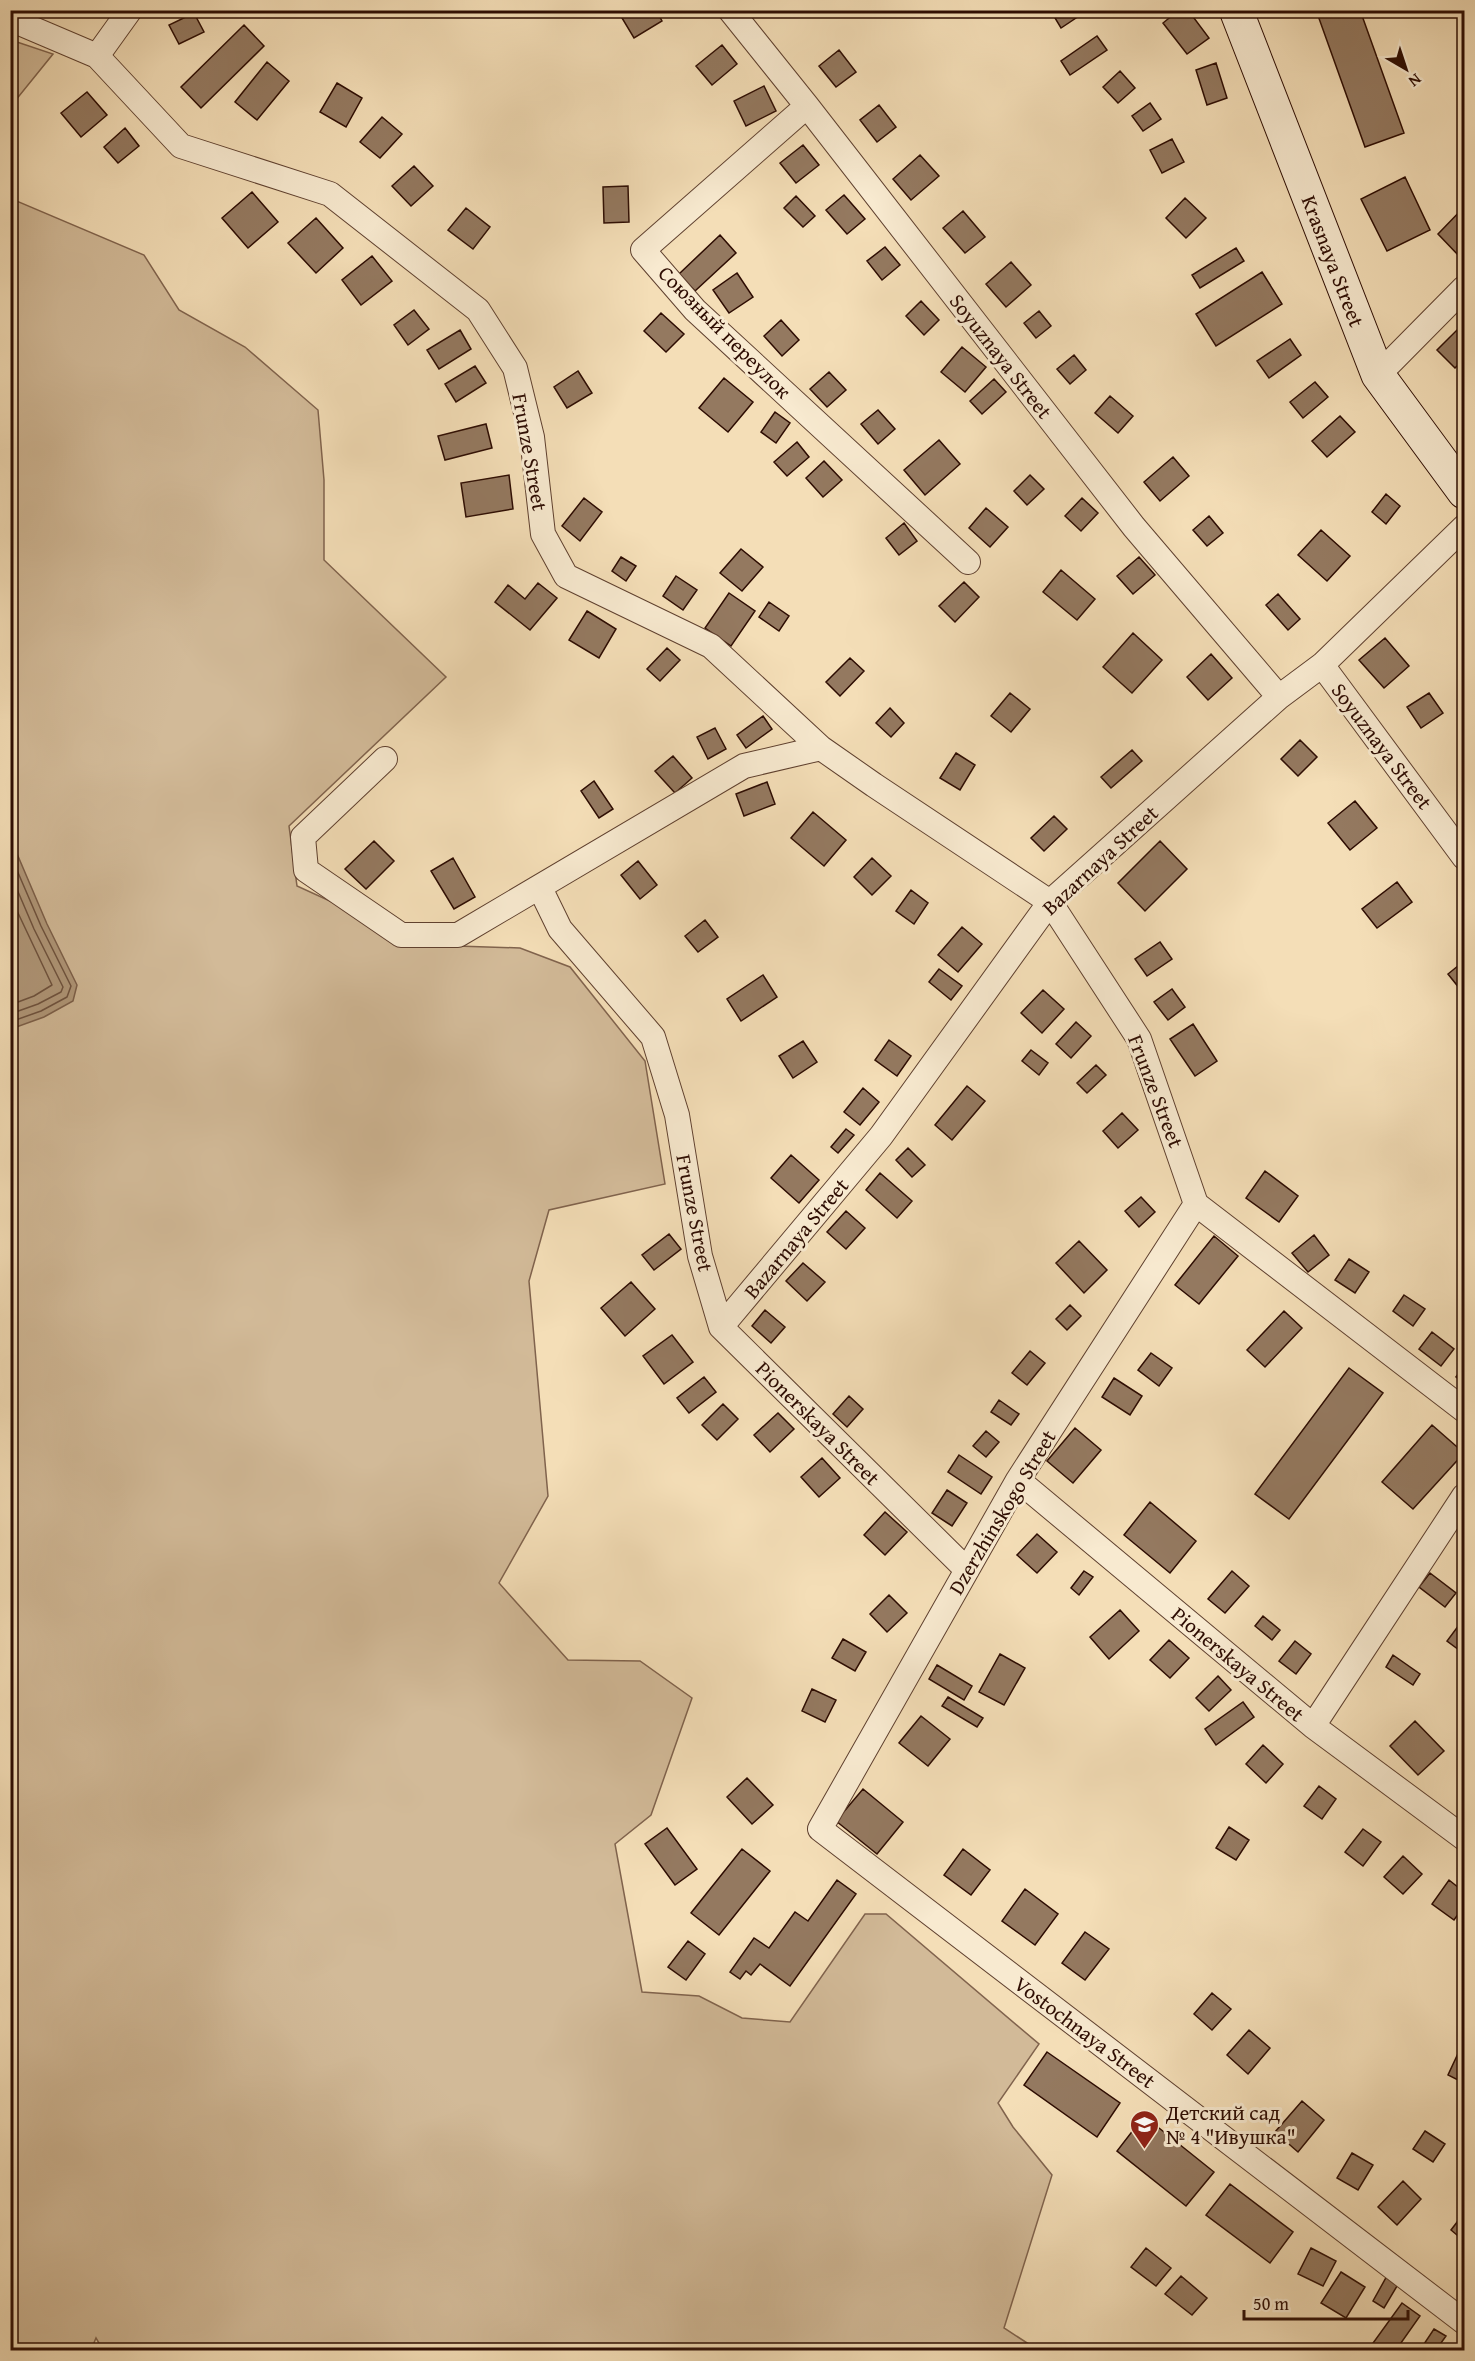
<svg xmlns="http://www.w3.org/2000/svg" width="1475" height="2361" font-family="'Gentium Book Plus',serif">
	<rect width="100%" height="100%" fill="#f4deb7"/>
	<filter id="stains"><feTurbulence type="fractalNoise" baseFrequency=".00333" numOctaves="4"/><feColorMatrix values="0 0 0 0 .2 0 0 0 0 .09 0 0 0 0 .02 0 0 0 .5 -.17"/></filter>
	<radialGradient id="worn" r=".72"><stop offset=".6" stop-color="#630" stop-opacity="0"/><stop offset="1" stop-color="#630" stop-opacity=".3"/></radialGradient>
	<path fill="#d2ba98" stroke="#80634d" stroke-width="1.5" d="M 11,40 L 53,54 L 11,106 L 10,40 Z
		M 10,195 L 14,200 L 144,255 L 179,310 L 245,347 L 318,410 L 324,480 L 324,560 L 446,677 L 289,826 L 297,886 L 426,945 L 520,948 L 570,967 L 645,1061 L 665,1184 L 549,1210 L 529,1281 L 548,1496 L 499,1583 L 568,1660 L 640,1661 L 692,1698 L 651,1815 L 615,1844 L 642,1992 L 699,1996 L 742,2018 L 790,2022 L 865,1914 L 886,1914 L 1039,2044 L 998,2103 L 1013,2127 L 1052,2175 L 1004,2328 L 1038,2350 L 103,2350 L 96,2338 L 91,2350 L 16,2350 L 10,2330 Z"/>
	<path fill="#b09779" stroke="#7c5f49" stroke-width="1.5" d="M 10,809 L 15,849 L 47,924 L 77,985 L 73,1001 L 44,1017 L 11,1029 Z"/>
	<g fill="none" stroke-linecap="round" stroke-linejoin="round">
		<path stroke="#6e523e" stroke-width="1.5" d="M 10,854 L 41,926 L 71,986 L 67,997 L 41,1011 L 10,1022
			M 10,873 L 34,929 L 63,987 L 61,992 L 38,1004 L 10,1014
			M 10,896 L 52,985 L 34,996 L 10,1005"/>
	</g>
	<path fill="#947960" stroke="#2d0c02" stroke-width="1.5" d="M 634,10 L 656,10 L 662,21 L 634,38 L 622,18 Z
		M 772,10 L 786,10 L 777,17 Z
		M 1056,10 L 1088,10 L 1061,28 L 1052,13 Z
		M 1179,10 L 1188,10 L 1209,38 L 1187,54 L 1163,23 Z
		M 1316,10 L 1360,10 L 1404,133 L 1365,147 Z
		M 194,13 L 204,32 L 179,44 L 169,25 Z
		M 244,25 L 264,46 L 201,108 L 181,87 Z
		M 1097,36 L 1107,50 L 1070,75 L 1061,61 Z
		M 722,45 L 737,64 L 712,85 L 696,66 Z
		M 839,50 L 856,72 L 836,87 L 819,66 Z
		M 267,62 L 289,81 L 257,120 L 235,102 Z
		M 1216,63 L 1227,98 L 1207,105 L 1196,70 Z
		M 1120,71 L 1135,88 L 1118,103 L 1103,87 Z
		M 337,83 L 362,98 L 346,127 L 320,112 Z
		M 764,86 L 776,111 L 746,126 L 734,101 Z
		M 87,92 L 107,115 L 81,137 L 61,113 Z
		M 1150,103 L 1161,119 L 1143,131 L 1132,116 Z
		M 879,105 L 896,127 L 877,142 L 860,120 Z
		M 382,117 L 402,134 L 380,158 L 360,142 Z
		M 125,128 L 139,146 L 118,163 L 104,147 Z
		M 1172,139 L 1184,162 L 1162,173 L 1150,150 Z
		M 803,145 L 819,165 L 796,183 L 780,163 Z
		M 920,155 L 939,176 L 911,200 L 893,179 Z
		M 414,166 L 433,186 L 411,206 L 392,186 Z
		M 1405,177 L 1430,230 L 1387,251 L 1361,199 Z
		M 628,186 L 629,222 L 604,223 L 603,187 Z
		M 252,192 L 278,222 L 248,248 L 222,218 Z
		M 844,195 L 865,219 L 847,234 L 826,210 Z
		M 796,196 L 815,216 L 803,227 L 784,208 Z
		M 1185,198 L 1206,218 L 1186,238 L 1166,218 Z
		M 1464,207 L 1464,252 L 1460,257 L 1438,234 Z
		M 466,208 L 490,227 L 473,249 L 448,230 Z
		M 963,211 L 985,237 L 965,253 L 943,228 Z
		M 316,218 L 343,248 L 316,273 L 288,243 Z
		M 720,235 L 736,253 L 695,291 L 679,274 Z
		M 885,247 L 900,265 L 882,280 L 867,261 Z
		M 1236,248 L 1244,261 L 1200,288 L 1192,275 Z
		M 372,256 L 392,281 L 361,305 L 342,280 Z
		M 1011,262 L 1031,285 L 1006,307 L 986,284 Z
		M 1262,272 L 1282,304 L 1216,346 L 1196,314 Z
		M 737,273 L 753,297 L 729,313 L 713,290 Z
		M 921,301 L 939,320 L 924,335 L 906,316 Z
		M 414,310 L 429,329 L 408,345 L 394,325 Z
		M 1039,311 L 1051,326 L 1036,338 L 1024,323 Z
		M 661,313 L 684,334 L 666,352 L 644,331 Z
		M 781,320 L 799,340 L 782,356 L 764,336 Z
		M 1458,329 L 1464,336 L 1464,359 L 1455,368 L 1437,350 Z
		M 460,330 L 471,349 L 439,369 L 427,350 Z
		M 1290,339 L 1301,355 L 1269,378 L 1257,361 Z
		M 962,347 L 986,367 L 965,392 L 941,372 Z
		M 1074,355 L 1086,370 L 1070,384 L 1057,369 Z
		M 475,366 L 486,383 L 456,402 L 445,384 Z
		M 578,371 L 592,393 L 567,408 L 554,387 Z
		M 829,372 L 846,390 L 827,407 L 810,389 Z
		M 724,378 L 753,402 L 728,432 L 699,408 Z
		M 994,379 L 1006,392 L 982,414 L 970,401 Z
		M 1315,382 L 1328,397 L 1303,418 L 1290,402 Z
		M 1110,396 L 1133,416 L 1118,433 L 1095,413 Z
		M 878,410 L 895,429 L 878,444 L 861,424 Z
		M 775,412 L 790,423 L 776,443 L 761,432 Z
		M 1340,416 L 1355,432 L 1327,457 L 1312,441 Z
		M 486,424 L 492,448 L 445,460 L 438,436 Z
		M 939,440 L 960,464 L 925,495 L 904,470 Z
		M 797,442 L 809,457 L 787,476 L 774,462 Z
		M 1173,457 L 1189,476 L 1160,501 L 1144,482 Z
		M 824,461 L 842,480 L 823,497 L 806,478 Z
		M 509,475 L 513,509 L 466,517 L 461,483 Z
		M 1030,475 L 1044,489 L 1027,505 L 1014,491 Z
		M 1386,494 L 1400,506 L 1386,524 L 1372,512 Z
		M 584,498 L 602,512 L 580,541 L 562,526 Z
		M 1082,498 L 1098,513 L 1081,531 L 1065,516 Z
		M 986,508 L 1008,527 L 990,547 L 969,528 Z
		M 1209,516 L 1223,533 L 1207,546 L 1193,530 Z
		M 904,523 L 917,541 L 899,555 L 886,538 Z
		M 1321,530 L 1350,556 L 1327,581 L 1298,555 Z
		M 741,549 L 763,567 L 742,591 L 720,573 Z
		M 621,557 L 636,566 L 626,581 L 612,571 Z
		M 1139,557 L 1155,575 L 1133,594 L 1117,576 Z
		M 1061,570 L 1095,599 L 1077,620 L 1043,592 Z
		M 676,576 L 697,590 L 683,610 L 663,596 Z
		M 964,582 L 979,597 L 955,622 L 939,606 Z
		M 538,583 L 557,598 L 530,630 L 495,602 L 508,585 L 525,599 Z
		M 729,593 L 755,611 L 731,646 L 705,628 Z
		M 1278,594 L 1300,619 L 1288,630 L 1266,605 Z
		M 769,602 L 789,616 L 779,631 L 759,617 Z
		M 587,611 L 616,629 L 599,658 L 569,640 Z
		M 1133,633 L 1162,660 L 1132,693 L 1103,667 Z
		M 1385,638 L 1409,666 L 1384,688 L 1359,660 Z
		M 667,648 L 680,660 L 660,681 L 647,669 Z
		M 1211,654 L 1232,678 L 1208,700 L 1187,677 Z
		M 850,658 L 864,671 L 840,696 L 826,682 Z
		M 1010,693 L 1030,709 L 1011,732 L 991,716 Z
		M 1429,693 L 1443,713 L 1421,728 L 1407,707 Z
		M 890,708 L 904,723 L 891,737 L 876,723 Z
		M 763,716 L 772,729 L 746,748 L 737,735 Z
		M 715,728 L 726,749 L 708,759 L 697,737 Z
		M 1300,740 L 1317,757 L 1298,776 L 1281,759 Z
		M 1132,750 L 1142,761 L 1111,788 L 1101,777 Z
		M 956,753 L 975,765 L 960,790 L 940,778 Z
		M 673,756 L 692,778 L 675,793 L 655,771 Z
		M 594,781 L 613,809 L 599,818 L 581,791 Z
		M 767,782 L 775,804 L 744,816 L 736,794 Z
		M 1355,801 L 1377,828 L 1350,850 L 1328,823 Z
		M 813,812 L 846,840 L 824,866 L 791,838 Z
		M 1054,816 L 1067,829 L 1044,851 L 1031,838 Z
		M 374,841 L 394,861 L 366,889 L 345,869 Z
		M 1160,841 L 1187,869 L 1145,911 L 1118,883 Z
		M 453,858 L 475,897 L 454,909 L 431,871 Z
		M 872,858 L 891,876 L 872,895 L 854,877 Z
		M 638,861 L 657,885 L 640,899 L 621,875 Z
		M 1397,882 L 1412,902 L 1377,928 L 1362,909 Z
		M 911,890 L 928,903 L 914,924 L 896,911 Z
		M 705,920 L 718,937 L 698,952 L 685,936 Z
		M 962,927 L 982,944 L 958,972 L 938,955 Z
		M 1160,942 L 1172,959 L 1147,976 L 1135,959 Z
		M 1464,961 L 1464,994 L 1448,974 Z
		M 939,969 L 962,986 L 951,1000 L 929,982 Z
		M 763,975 L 777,997 L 741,1021 L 727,999 Z
		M 1172,989 L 1185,1007 L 1168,1020 L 1154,1002 Z
		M 1043,990 L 1064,1009 L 1042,1033 L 1021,1013 Z
		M 1076,1022 L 1091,1036 L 1071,1058 L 1056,1044 Z
		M 1193,1024 L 1217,1061 L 1195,1076 L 1170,1039 Z
		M 889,1040 L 911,1056 L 897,1076 L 875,1060 Z
		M 803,1041 L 817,1062 L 793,1078 L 779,1056 Z
		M 1031,1050 L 1048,1063 L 1039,1075 L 1022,1061 Z
		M 1096,1065 L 1106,1075 L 1087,1093 L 1077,1083 Z
		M 967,1086 L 985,1101 L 952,1140 L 935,1125 Z
		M 863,1088 L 879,1102 L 860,1125 L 844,1112 Z
		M 1122,1113 L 1138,1130 L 1118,1148 L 1103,1131 Z
		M 846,1129 L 854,1135 L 838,1153 L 831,1147 Z
		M 908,1148 L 925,1165 L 912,1177 L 896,1160 Z
		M 791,1155 L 819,1180 L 799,1203 L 771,1178 Z
		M 1265,1171 L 1298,1196 L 1279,1222 L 1246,1198 Z
		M 880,1173 L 912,1201 L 897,1218 L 866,1190 Z
		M 1141,1197 L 1155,1212 L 1139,1227 L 1125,1211 Z
		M 846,1211 L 865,1228 L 846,1249 L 827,1232 Z
		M 669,1234 L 681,1249 L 654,1270 L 642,1255 Z
		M 1314,1235 L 1329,1255 L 1308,1272 L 1292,1253 Z
		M 1214,1236 L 1238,1256 L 1199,1304 L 1175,1285 Z
		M 1079,1241 L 1107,1270 L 1084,1293 L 1056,1263 Z
		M 1349,1259 L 1369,1272 L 1355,1293 L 1335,1280 Z
		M 803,1263 L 825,1282 L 807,1301 L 786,1281 Z
		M 631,1282 L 655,1309 L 625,1336 L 601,1308 Z
		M 1404,1295 L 1425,1309 L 1413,1326 L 1393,1311 Z
		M 1070,1305 L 1081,1316 L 1067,1330 L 1056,1319 Z
		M 765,1310 L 785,1327 L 771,1343 L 752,1326 Z
		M 1284,1311 L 1302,1328 L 1265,1367 L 1247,1350 Z
		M 1432,1332 L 1454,1349 L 1441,1366 L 1419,1349 Z
		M 672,1335 L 693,1362 L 664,1384 L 643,1356 Z
		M 1030,1351 L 1045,1363 L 1027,1385 L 1012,1373 Z
		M 1151,1353 L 1172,1368 L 1159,1386 L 1138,1370 Z
		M 1464,1366 L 1464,1384 L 1456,1377 Z
		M 1349,1368 L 1383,1393 L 1289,1519 L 1255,1494 Z
		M 704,1377 L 716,1392 L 689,1413 L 677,1398 Z
		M 1114,1378 L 1142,1396 L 1130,1415 L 1102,1397 Z
		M 849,1396 L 863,1409 L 847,1427 L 833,1414 Z
		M 999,1400 L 1019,1414 L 1011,1425 L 991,1412 Z
		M 723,1404 L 738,1419 L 717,1440 L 702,1425 Z
		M 778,1413 L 794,1429 L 770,1452 L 754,1435 Z
		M 1432,1425 L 1464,1453 L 1413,1509 L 1382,1482 Z
		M 1075,1428 L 1101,1450 L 1073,1483 L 1047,1461 Z
		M 986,1431 L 999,1442 L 986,1457 L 973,1446 Z
		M 959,1455 L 992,1477 L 981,1494 L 948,1472 Z
		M 822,1458 L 840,1478 L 819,1497 L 801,1477 Z
		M 947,1490 L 967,1503 L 952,1526 L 932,1513 Z
		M 1150,1502 L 1196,1541 L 1170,1573 L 1124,1535 Z
		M 885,1512 L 907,1532 L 885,1555 L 864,1535 Z
		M 1037,1534 L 1057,1552 L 1037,1573 L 1017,1555 Z
		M 1084,1571 L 1093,1577 L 1079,1595 L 1071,1588 Z
		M 1232,1571 L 1249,1586 L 1225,1613 L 1208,1599 Z
		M 1430,1573 L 1456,1593 L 1445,1607 L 1419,1587 Z
		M 889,1595 L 907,1613 L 887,1632 L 870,1614 Z
		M 1120,1610 L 1139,1631 L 1109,1659 L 1090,1637 Z
		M 1263,1616 L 1280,1630 L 1272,1640 L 1255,1626 Z
		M 1462,1621 L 1464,1622 L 1464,1642 L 1459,1650 L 1447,1641 Z
		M 843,1639 L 866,1652 L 855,1671 L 832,1658 Z
		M 1169,1640 L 1189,1658 L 1170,1678 L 1150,1660 Z
		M 1295,1641 L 1311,1654 L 1296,1674 L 1279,1661 Z
		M 1000,1654 L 1025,1668 L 1004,1705 L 979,1692 Z
		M 1393,1655 L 1420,1674 L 1413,1685 L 1386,1667 Z
		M 937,1665 L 972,1686 L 964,1700 L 929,1679 Z
		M 1218,1676 L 1231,1690 L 1209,1711 L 1196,1698 Z
		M 812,1689 L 836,1700 L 825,1722 L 802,1711 Z
		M 948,1697 L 983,1718 L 977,1727 L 942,1706 Z
		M 1243,1702 L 1254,1717 L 1216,1745 L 1205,1729 Z
		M 921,1716 L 950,1739 L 928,1766 L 899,1743 Z
		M 1415,1721 L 1444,1751 L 1418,1775 L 1390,1746 Z
		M 1263,1745 L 1283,1764 L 1266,1783 L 1246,1764 Z
		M 747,1778 L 773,1805 L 752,1824 L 727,1797 Z
		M 1319,1786 L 1336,1799 L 1322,1819 L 1304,1806 Z
		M 863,1789 L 903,1822 L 877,1854 L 836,1821 Z
		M 1229,1827 L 1249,1840 L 1236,1860 L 1216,1848 Z
		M 667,1828 L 697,1869 L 675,1885 L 645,1844 Z
		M 1363,1829 L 1381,1842 L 1363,1866 L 1345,1852 Z
		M 742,1849 L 770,1871 L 719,1935 L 691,1913 Z
		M 963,1849 L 990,1870 L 971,1895 L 944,1875 Z
		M 1403,1856 L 1422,1874 L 1403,1894 L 1384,1877 Z
		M 837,1880 L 856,1894 L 790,1986 L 760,1964 L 751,1975 L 746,1971 L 740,1979 L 730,1972 L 754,1938 L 769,1948 L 795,1912 L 808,1921 Z
		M 1449,1880 L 1464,1892 L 1464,1906 L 1454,1920 L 1432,1904 Z
		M 1025,1889 L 1058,1914 L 1035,1945 L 1002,1921 Z
		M 1085,1932 L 1109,1949 L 1085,1980 L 1062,1963 Z
		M 688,1941 L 705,1954 L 686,1980 L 668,1967 Z
		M 1212,1993 L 1231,2009 L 1212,2030 L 1194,2014 Z
		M 1249,2030 L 1270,2048 L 1248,2074 L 1227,2055 Z
		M 1462,2045 L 1464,2046 L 1464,2083 L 1448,2075 Z
		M 1047,2052 L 1120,2103 L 1097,2137 L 1024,2085 Z
		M 1302,2101 L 1324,2120 L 1298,2152 L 1275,2132 Z
		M 1144,2116 L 1214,2172 L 1186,2206 L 1117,2151 Z
		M 1425,2131 L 1445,2144 L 1433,2162 L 1413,2149 Z
		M 1352,2153 L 1373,2165 L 1358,2190 L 1337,2178 Z
		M 1403,2181 L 1421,2199 L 1397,2225 L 1378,2207 Z
		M 1230,2184 L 1293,2232 L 1270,2263 L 1206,2215 Z
		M 1464,2213 L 1464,2241 L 1451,2230 Z
		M 1146,2248 L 1171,2268 L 1156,2286 L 1131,2267 Z
		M 1311,2248 L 1336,2261 L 1323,2286 L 1298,2274 Z
		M 1341,2272 L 1365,2287 L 1346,2318 L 1321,2303 Z
		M 1388,2274 L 1400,2281 L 1384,2308 L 1373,2301 Z
		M 1181,2276 L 1207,2298 L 1192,2315 L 1165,2294 Z
		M 1402,2303 L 1420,2316 L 1396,2350 L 1368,2350 Z
		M 1434,2329 L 1446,2336 L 1436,2350 L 1420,2350 Z"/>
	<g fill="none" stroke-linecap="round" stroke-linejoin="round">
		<defs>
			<path id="street" d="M 730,10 L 807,106 L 1134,527 L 1279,697
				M 10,19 L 97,56 L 181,146 L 330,194 L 478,310 L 515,368 L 532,437 L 543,534 L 566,576 L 711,646 L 821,748 L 874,785 L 1050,902 L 1139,1039 L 1196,1204 L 1464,1410
				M 97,56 L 130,10
				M 807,106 L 643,250 L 695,310 L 968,562
				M 1378,375 L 1464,288
				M 1322,665 L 1464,857
				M 385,759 L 303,837 L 306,870 L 401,935 L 458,935 L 744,766 L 821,748
				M 540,888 L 560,929 L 653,1037 L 677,1115 L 700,1256 L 721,1327 L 967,1570
				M 1196,1204 L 1018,1480 L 820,1829 L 1464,2322
				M 721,1327 L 881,1136 L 1050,902 L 1279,697 L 1322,665 L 1464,527
				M 1018,1480 L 1313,1726 L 1464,1838
				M 1313,1726 L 1464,1496"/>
			<path id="secondary" d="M 1236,10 L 1378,375 L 1464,492"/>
		</defs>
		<use href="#street" stroke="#5f402f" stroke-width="26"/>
		<use href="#secondary" stroke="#2d0c02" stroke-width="35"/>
		<use href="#street" stroke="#f8ead0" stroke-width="24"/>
		<use href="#secondary" stroke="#f8ead0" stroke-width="33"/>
	</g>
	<defs>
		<symbol id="school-pin" viewBox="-11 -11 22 30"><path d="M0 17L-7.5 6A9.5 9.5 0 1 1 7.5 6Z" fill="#8f2418" stroke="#f8ead0"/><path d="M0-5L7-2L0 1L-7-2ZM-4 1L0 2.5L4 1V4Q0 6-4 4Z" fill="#fff"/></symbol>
	</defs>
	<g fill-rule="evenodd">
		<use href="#school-pin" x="1128" y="2108" width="33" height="45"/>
	</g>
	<g text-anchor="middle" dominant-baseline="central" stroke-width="6" stroke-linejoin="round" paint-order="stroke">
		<g font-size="21" fill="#2d0c02" stroke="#f8ead0">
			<text transform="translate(1333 261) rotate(69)">Krasnaya Street</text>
			<text transform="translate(725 332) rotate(45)">Союзный переулок</text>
			<text transform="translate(1001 356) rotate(52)">Soyuznaya Street</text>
			<text transform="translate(530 452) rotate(80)">Frunze Street</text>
			<text transform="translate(1382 746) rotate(53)">Soyuznaya Street</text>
			<text transform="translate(1100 860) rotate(-43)">Bazarnaya Street</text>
			<text transform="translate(1156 1091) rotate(69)">Frunze Street</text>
			<text transform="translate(695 1213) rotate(79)">Frunze Street</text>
			<text transform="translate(796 1238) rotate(-50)">Bazarnaya Street</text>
			<text transform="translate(818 1423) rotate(45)">Pionerskaya Street</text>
			<text transform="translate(1002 1512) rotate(-59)">Dzerzhinskogo Street</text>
			<text transform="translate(1238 1664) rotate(40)">Pionerskaya Street</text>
			<text transform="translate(1085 2032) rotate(37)">Vostochnaya Street</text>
		</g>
		<g font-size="21" fill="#2d0c02" stroke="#f8ead0" text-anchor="start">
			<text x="1166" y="2112">Детский сад<tspan x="1166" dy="24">№ 4 "Ивушка"</tspan></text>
		</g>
	</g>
	<rect width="1475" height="2361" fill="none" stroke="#f4deb7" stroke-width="36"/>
	<rect x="12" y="12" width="1451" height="2337" fill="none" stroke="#2d0c02" stroke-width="3"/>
	<rect x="18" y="18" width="1439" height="2325" fill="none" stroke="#2d0c02" stroke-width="1.5"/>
	<g transform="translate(1406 69) rotate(141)" stroke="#f8ead0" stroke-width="4.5" paint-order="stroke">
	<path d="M0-4.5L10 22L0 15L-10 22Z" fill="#2d0c02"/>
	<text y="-9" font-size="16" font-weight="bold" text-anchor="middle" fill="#2d0c02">N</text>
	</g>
	<path d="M1244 2310v9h164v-9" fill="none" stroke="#2d0c02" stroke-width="3"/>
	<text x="1253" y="2310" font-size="18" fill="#2d0c02" stroke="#f8ead0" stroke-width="4.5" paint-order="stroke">50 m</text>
	<rect width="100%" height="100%" filter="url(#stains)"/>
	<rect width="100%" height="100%" fill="url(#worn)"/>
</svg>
